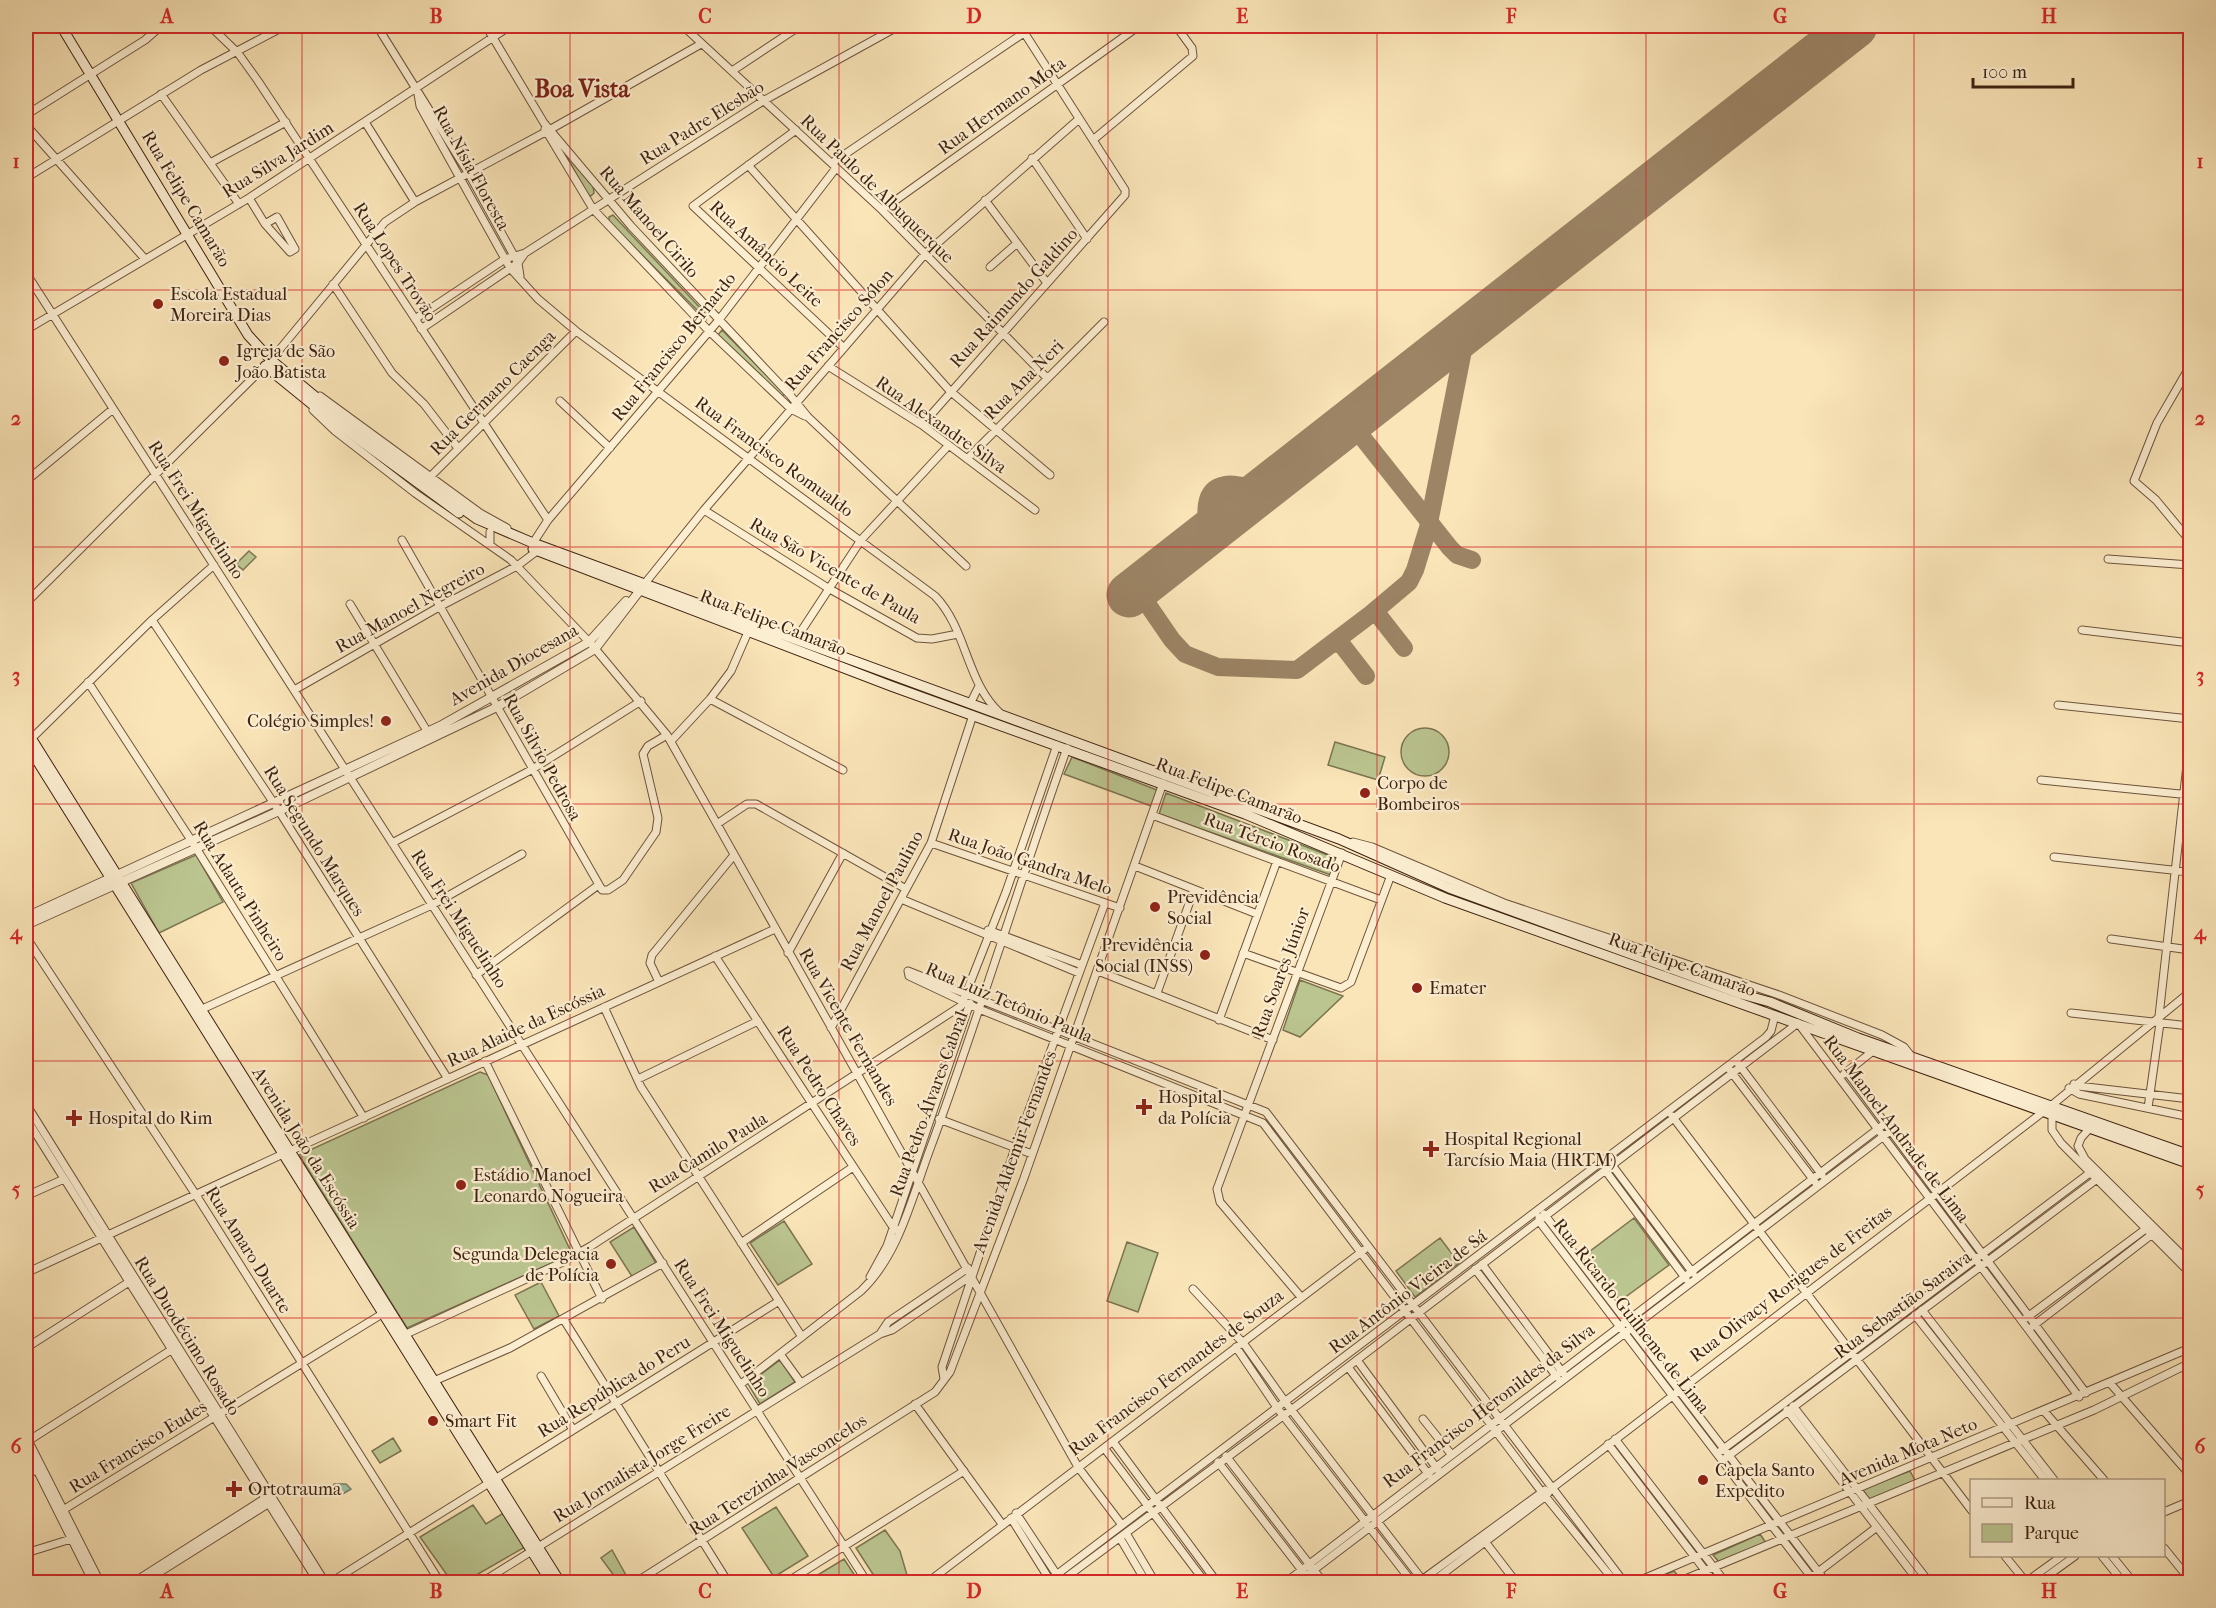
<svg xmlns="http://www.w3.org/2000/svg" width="2216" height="1608" font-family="'IM FELL French Canon',serif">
	<rect width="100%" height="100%" fill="#fae5b8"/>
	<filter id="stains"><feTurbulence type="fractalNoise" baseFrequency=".00333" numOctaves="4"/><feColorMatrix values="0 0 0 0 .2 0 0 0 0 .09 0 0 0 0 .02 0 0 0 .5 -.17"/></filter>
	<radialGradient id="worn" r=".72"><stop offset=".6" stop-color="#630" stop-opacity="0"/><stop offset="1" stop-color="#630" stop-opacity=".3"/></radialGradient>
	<path fill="#bbc590" stroke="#7c7451" stroke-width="1.5" d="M 563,150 L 593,186 L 594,193 L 591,196 L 588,195 Z
		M 613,215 L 705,313 L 706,319 L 609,222 L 609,217 Z
		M 722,330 L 784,393 L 784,395 L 782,396 L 718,335 Z
		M 249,551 L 256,557 L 243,570 L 236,564 Z
		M1401 752a24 24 0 1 1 48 0a24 24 0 1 1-48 0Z
		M 1335,742 L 1385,757 L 1378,780 L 1328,765 Z
		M 1072,757 L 1157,790 L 1151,806 L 1064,774 Z
		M 1166,793 L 1338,859 L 1331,875 L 1159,814 Z
		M 196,855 L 223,902 L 159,933 L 131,883 Z
		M 1300,980 L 1343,996 L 1300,1037 L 1283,1030 Z
		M 480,1072 L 488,1075 L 572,1254 L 407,1328 L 299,1155 Z
		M 1634,1218 L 1669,1265 L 1620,1301 L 1585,1255 Z
		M 784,1221 L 812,1264 L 778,1285 L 750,1243 Z
		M 634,1227 L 656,1263 L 633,1278 L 610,1242 Z
		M 1440,1238 L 1459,1263 L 1415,1297 L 1396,1271 Z
		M 1127,1242 L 1158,1253 L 1138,1312 L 1107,1301 Z
		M 541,1282 L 559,1316 L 534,1329 L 515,1295 Z
		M 780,1360 L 795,1382 L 760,1404 L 748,1384 Z
		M 393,1438 L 401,1451 L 380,1463 L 372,1451 Z
		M 1910,1471 L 1916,1482 L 1870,1500 L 1862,1489 Z
		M 473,1505 L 486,1524 L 505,1512 L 525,1547 L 464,1582 L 452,1582 L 420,1537 Z
		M 776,1507 L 808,1556 L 774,1577 L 742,1528 Z
		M 885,1530 L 900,1551 L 909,1582 L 878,1582 L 856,1548 Z
		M 1760,1534 L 1766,1543 L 1719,1562 L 1713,1555 Z
		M 612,1550 L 627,1577 L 618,1581 L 601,1558 Z
		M 844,1559 L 859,1582 L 806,1582 Z
		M 1674,1571 L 1680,1578 L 1669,1582 L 1645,1582 Z"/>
	<path fill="#9fc0a8" stroke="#78816c" stroke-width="1.5" d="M 334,1484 L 346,1484 L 351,1489 L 341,1495 L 332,1489 Z"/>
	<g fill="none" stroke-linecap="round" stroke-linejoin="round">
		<path stroke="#9c8465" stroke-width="18" d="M 1362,413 L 1359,419 L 1358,432 L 1450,548 L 1457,555 L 1472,560
			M 1341,429 L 1358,432
			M 1210,532 C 1205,516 1202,489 1225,485 C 1233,483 1241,487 1249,486 C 1259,486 1270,480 1280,477
			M 1137,589 L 1172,640 L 1185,654 L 1218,667 L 1297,670 L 1371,614 L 1409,582 L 1415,570 L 1428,528 L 1467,330
			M 1371,614 L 1379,616 L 1404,648
			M 1334,643 L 1342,645 L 1366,676"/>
		<path stroke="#9c8465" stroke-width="45" d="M 1129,595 L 1855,26"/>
		<defs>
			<path id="minor" d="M 210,26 L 238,53 L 258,81 L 548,520
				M 377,26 L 469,174 L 518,263 L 520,276
				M 486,26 L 544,123 L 631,226 L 790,395 L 808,417 L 966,566
				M 683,26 L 882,210 L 1047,378
				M 732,71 L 800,26
				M 417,88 L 420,106 L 510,268 L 538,299 L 576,331 L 935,596 C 967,629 966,682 1000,713
				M 161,94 L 239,204
				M 26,115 L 145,40 L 161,26
				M 365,122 L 415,202
				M 26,125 L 145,259
				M 545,129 L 593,209 L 709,331 L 791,409 L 805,416
				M 796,130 L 693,206 L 844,348
				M 1093,140 L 1193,56 L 1192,48 L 1176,26
				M 1032,158 L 1087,239
				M 210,163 L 286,122
				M 832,163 L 1034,26
				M 748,165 L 950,391 L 1050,475
				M 26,178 L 201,70 L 285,26
				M 249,198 L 265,224 L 290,252 L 295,249 L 277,217 L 265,224
				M 985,200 L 1047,283
				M 882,210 L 1139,26
				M 990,267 L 1016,244
				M 26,273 L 867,1582
				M 333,284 L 392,373 L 424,404 L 458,448
				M 415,319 L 505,259 L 525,253 L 763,101 L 899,26
				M 421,329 L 518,263 L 525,253
				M 26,330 L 249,198 L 510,26
				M 828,366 L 922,425 L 1035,510
				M 2190,366 L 2157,423 L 2134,481 L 2156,500 L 2190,541
				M 320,396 L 480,513 L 507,528
				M 560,401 L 610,448
				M 313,410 L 335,431 L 415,493 L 511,560 L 592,645 L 667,735 L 1078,1467 L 1122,1525
				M 922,425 L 1125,195 L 1125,190 L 1020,26
				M 967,459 L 1104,322
				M 431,476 L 576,331
				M 26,481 L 113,409
				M 704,510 L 828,588 L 917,638 L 932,639 L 958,634
				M 402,540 L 602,890 L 608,890 L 623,880 L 656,832 L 658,818 L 643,754 L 648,746 L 667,735
				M 529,541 L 533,543 L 548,520 L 718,321 L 836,168
				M 490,544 L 490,532
				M 2108,559 L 2190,565
				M 646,582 L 704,510 L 925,254 L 1079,119
				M 26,603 L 271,360 L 385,222 L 415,202 L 551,129 L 701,44
				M 350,604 L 427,731
				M 152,620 L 279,811 L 448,1079
				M 2082,630 L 2190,643
				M 796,639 L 861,540 L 948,446
				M 88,682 L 191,840 L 364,1118
				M 296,689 L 439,607 L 517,566 L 537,551
				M 710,699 L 843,770
				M 970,704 L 979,686
				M 2058,705 L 2190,719
				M 31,739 L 152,620 L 214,565
				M 671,741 L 710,699 L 731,671 L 748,632
				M 2041,780 L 2190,795
				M 1152,815 L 1381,900
				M 717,824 L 747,804 L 756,804 L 906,889
				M 1353,842 L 1372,847 L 1504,903 L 1779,995 L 1882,1035 L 1904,1047 L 1911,1056
				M 392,843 L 531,770 L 641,701
				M 931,843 L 1120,908
				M 2054,857 L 2190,872
				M 1135,866 L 1257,914
				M 901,899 L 1079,973
				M 988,930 L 1082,965
				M 26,937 L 196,1195 L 440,1582
				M 2111,939 L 2190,950
				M 788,953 L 843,853
				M 1243,953 L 1341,988 L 1351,982 L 1391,875
				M 715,956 L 893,1227 L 899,1230
				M 1098,971 L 1273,1040
				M 476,975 L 597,886
				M 659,982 L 650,963 L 652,955 L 734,855
				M 1157,993 L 1194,890
				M 604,1007 L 641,1087 L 802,1337
				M 200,1010 L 432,905 L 522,854
				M 2071,1013 L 2190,1026
				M 2159,1016 L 2190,738
				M 1219,1020 L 1277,861
				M 831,1028 L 931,843 L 973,715
				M 485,1061 L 602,1299
				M 1737,1062 L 1822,1175
				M 1729,1069 L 1815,1182
				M 1847,1072 L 2086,1393
				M 1844,1074 L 1873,1051
				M 638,1079 L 758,1021
				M 2074,1084 L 2078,1086 L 2190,1099
				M 2069,1088 L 2079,1094 L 2190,1117
				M 26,1104 L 325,1582
				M 2148,1108 L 2160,1023
				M 2052,1110 L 2052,1130 L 2061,1143 L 2190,1273
				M 1672,1116 L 1972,1511
				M 26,1118 L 318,1582
				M 939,1119 L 1032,1154
				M 2090,1128 L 2081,1138 L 2078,1146 L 2085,1159 L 2190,1263
				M 290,1151 L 775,929
				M 1612,1165 L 1693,1273
				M 1605,1170 L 1686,1279
				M 26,1196 L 64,1179
				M 1544,1214 L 1826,1582
				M 1539,1217 L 1539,1221 L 1815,1582
				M 741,1243 L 853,1167
				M 1482,1264 L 1563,1373
				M 1475,1269 L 1557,1377
				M 26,1273 L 283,1154
				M 870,1277 L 887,1246 L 970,1003
				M 1193,1289 L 1244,1344 L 1286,1403 L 1424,1582
				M 1301,1297 L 1220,1202 L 1217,1189 L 1342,853
				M 1922,1310 L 2054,1480
				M 1915,1315 L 2045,1480
				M 2026,1318 L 2147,1228
				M 564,1320 L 728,1582
				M 2033,1326 L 2155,1232
				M 880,1334 L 888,1322 L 968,1268
				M 404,1335 L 561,1263 L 591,1246 L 961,1006 L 1006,892 L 1057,745
				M 1236,1347 L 1278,1409 L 1412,1582
				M 26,1348 L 129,1282
				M 780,1354 L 801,1383
				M 1357,1360 L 1438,1470
				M 1348,1367 L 1429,1475
				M 541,1376 L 573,1430
				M 944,1379 L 942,1367 L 1015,1148 L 1105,903
				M 434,1381 L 510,1348 L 663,1263
				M 2110,1383 L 2190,1475
				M 741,1384 L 861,1291 C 899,1255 912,1197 930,1149 C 979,1017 1020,881 1067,748
				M 915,1404 L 1002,1524
				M 1793,1406 L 1929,1582
				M 1787,1410 L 1919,1582
				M 2044,1411 L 2104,1480
				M 1423,1419 L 1451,1454
				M 26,1436 L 100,1582
				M 1615,1439 L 1725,1582
				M 28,1441 L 171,1350
				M 1114,1443 L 1217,1582
				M 1608,1444 L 1714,1582
				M 26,1448 L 93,1582
				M 1105,1449 L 1205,1582
				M 1718,1453 L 2095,1169
				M 1226,1456 L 1323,1582
				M 1723,1460 L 2101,1176
				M 1218,1462 L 1311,1582
				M 26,1474 L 40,1469
				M 495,1479 L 779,1301
				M 63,1510 L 382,1314
				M 2164,1512 L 2190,1501
				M 1016,1513 L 1059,1578
				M 1011,1518 L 1051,1582
				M 1126,1533 L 1155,1582
				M 1120,1538 L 1146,1582
				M 1483,1539 L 1516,1582
				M 2164,1548 L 2190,1580
				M 26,1553 L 71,1539
				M 2005,1556 L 2026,1582
				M 2102,1556 L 2123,1582
				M 2112,1556 L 2133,1582
				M 134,1582 L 267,1497
				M 144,1582 L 271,1502
				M 331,1582 L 489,1483
				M 482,1582 L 880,1334 L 892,1330 L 972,1275
				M 636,1582 L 935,1392 L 950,1372 L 1024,1178 L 1163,783
				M 787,1582 L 964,1471
				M 928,1582 L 1364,1250
				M 1047,1582 L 1766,1037 L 1771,1031 L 1775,1015
				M 1060,1582 L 1315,1392 L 1798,1023 L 2079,1397
				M 1286,1582 L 1883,1125
				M 1298,1582 L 1889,1132
				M 1419,1582 L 1545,1490
				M 1432,1582 L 1546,1496 L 1551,1489 L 2052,1105 L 2190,992
				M 1615,1582 L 1541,1491 L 1263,1123 L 979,1009 L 909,976 L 908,971 L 1266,1112 L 1624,1582
				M 1636,1582 L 2190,1348
				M 1678,1582 L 2094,1410 L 2190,1363
				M 1805,1582 L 1877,1527
				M 2026,1582 L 2062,1556
				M 2039,1582 L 2075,1556"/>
			<path id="tertiary" d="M 26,917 L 440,726 L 589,642 L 626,601
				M 26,925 L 279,811 L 497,707 L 595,649 L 644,585"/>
			<path id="secondary" d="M 61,26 L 248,335 L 271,360 L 329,408 L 449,499 L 477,519 L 533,543 L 1339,839 L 1449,888 L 1741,994 L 1770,1002 L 1858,1038 L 2190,1155
				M 265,366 L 324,414 L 459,513
				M 533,549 L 891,686 L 1245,814 L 1445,898 L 2190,1164
				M 26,730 L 560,1582
				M 26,743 L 551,1582"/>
		</defs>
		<use href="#minor" stroke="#6d543c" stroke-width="9"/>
		<use href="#tertiary" stroke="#6d543c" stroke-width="10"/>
		<use href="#secondary" stroke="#3e2312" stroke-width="11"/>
		<use href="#minor" stroke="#fceed1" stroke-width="7"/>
		<use href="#tertiary" stroke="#fceed1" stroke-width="8"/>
		<use href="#secondary" stroke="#fceed1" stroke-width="9"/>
	</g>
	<path fill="none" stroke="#d62828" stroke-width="1.5" stroke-opacity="0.55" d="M 302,26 L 302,1582M 570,26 L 570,1582M 839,26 L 839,1582M 1108,26 L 1108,1582M 1377,26 L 1377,1582M 1646,26 L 1646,1582M 1914,26 L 1914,1582M 26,290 L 2190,290M 26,547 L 2190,547M 26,804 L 2190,804M 26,1061 L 2190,1061M 26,1318 L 2190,1318"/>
	<g fill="#8f2418" stroke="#fceed1" stroke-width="2">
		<circle cx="158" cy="304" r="6"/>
		<circle cx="224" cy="361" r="6"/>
		<circle cx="386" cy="721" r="6"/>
		<circle cx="1365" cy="793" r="6"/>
		<circle cx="1155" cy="907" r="6"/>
		<circle cx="1205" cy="955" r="6"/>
		<circle cx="1417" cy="988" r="6"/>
		<path d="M1141 1098h6v6h6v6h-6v6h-6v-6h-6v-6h6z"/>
		<path d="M71 1109h6v6h6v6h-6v6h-6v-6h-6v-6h6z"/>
		<path d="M1428 1140h6v6h6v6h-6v6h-6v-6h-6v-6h6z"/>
		<circle cx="461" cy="1185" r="6"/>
		<circle cx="611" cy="1264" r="6"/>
		<circle cx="433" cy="1421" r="6"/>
		<circle cx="1703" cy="1480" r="6"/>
		<path d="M231 1480h6v6h6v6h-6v6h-6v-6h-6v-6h6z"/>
	</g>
	<g text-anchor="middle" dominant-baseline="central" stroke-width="4.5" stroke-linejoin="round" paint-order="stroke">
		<g font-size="18" fill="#3e2312" stroke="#fceed1">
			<text transform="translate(1002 106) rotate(-36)">Rua Hermano Mota</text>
			<text transform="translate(702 123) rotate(-32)">Rua Padre Elesbão</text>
			<text transform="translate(278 160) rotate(-32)">Rua Silva Jardim</text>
			<text transform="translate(471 168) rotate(61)">Rua Nísia Floresta</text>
			<text transform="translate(877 189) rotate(44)">Rua Paulo de Albuquerque</text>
			<text transform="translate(186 199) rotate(59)">Rua Felipe Camarão</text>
			<text transform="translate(649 222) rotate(49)">Rua Manoel Cirilo</text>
			<text transform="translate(766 254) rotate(43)">Rua Amâncio Leite</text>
			<text transform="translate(395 262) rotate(57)">Rua Lopes Trovão</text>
			<text transform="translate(1014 298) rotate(-48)">Rua Raimundo Galdino</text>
			<text transform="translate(839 330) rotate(-49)">Rua Francisco Sólon</text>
			<text transform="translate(674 347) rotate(-51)">Rua Francisco Bernardo</text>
			<text transform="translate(1024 380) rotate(-45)">Rua Ana Neri</text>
			<text transform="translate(493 393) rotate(-45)">Rua Germano Caenga</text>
			<text transform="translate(941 425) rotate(35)">Rua Alexandre Silva</text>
			<text transform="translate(774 457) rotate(36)">Rua Francisco Romualdo</text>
			<text transform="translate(196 510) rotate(57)">Rua Frei Miguelinho</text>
			<text transform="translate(835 571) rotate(30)">Rua São Vicente de Paula</text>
			<text transform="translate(410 608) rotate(-29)">Rua Manoel Negreiro</text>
			<text transform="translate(773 623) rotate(21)">Rua Felipe Camarão</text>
			<text transform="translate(514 665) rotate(-30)">Avenida Diocesana</text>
			<text transform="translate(542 757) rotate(61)">Rua Silvio Pedrosa</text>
			<text transform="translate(1229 791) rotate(21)">Rua Felipe Camarão</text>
			<text transform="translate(314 841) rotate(58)">Rua Segundo Marques</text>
			<text transform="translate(1272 843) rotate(20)">Rua Tércio Rosado</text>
			<text transform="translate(1030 862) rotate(19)">Rua João Gandra Melo</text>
			<text transform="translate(240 891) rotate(58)">Rua Adauta Pinheiro</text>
			<text transform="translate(882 901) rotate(-62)">Rua Manoel Paulino</text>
			<text transform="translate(459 919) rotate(57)">Rua Frei Miguelinho</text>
			<text transform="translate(1682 965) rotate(20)">Rua Felipe Camarão</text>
			<text transform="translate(1281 973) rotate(-70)">Rua Soares Júnior</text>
			<text transform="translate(1009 1003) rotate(23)">Rua Luiz Tetônio Paula</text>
			<text transform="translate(526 1026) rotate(-25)">Rua Alaide da Escóssia</text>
			<text transform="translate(848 1027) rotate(60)">Rua Vicente Fernandes</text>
			<text transform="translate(819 1086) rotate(57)">Rua Pedro Chaves</text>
			<text transform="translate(929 1104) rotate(-70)">Rua Pedro Álvares Cabral</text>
			<text transform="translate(1896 1129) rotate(53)">Rua Manoel Andrade de Lima</text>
			<text transform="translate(306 1148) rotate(58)">Avenida João da Escóssia</text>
			<text transform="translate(1015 1152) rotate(-70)">Avenida Aldemir Fernandes</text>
			<text transform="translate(708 1153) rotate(-32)">Rua Camilo Paula</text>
			<text transform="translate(248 1250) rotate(58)">Rua Amaro Duarte</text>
			<text transform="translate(1791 1284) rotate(-37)">Rua Olivacy Rorigues de Freitas</text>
			<text transform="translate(1408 1292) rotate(-37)">Rua Antônio Vieira de Sá</text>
			<text transform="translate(1903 1305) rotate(-37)">Rua Sebastião Saraiva</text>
			<text transform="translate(1631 1316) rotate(52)">Rua Ricardo Guilheme de Lima</text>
			<text transform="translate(722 1328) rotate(57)">Rua Frei Miguelinho</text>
			<text transform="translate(187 1336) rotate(58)">Rua Duodécimo Rosado</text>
			<text transform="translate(1176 1373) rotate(-37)">Rua Francisco Fernandes de Souza</text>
			<text transform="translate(614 1387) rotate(-32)">Rua República do Peru</text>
			<text transform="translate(1489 1406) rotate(-37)">Rua Francisco Heronildes da Silva</text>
			<text transform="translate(138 1447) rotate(-32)">Rua Francisco Eudes</text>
			<text transform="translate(1908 1452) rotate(-23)">Avenida Mota Neto</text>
			<text transform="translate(642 1464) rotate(-32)">Rua Jornalista Jorge Freire</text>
			<text transform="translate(778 1475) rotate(-33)">Rua Terezinha Vasconcelos</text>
		</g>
		<g font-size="18" fill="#3e2312" stroke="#fceed1" text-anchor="start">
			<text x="170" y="294">Escola Estadual<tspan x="170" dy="21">Moreira Dias</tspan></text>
			<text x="236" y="351">Igreja de São<tspan x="236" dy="21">João Batista</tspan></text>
			<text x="374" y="721" text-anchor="end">Colégio Simples!</text>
			<text x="1377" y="783">Corpo de<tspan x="1377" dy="21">Bombeiros</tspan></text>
			<text x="1167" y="897">Previdência<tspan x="1167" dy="21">Social</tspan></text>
			<text x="1193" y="945" text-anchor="end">Previdência<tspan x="1193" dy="21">Social (INSS)</tspan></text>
			<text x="1429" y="988">Emater</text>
			<text x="1158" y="1097">Hospital<tspan x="1158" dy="21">da Polícia</tspan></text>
			<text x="88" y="1118">Hospital do Rim</text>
			<text x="1444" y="1139">Hospital Regional<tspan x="1444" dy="21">Tarcísio Maia (HRTM)</tspan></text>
			<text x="473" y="1175">Estádio Manoel<tspan x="473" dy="21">Leonardo Nogueira</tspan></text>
			<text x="599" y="1254" text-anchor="end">Segunda Delegacia<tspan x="599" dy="21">de Polícia</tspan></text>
			<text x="445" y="1421">Smart Fit</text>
			<text x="1715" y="1470">Capela Santo<tspan x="1715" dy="21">Expedito</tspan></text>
			<text x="248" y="1489">Ortotrauma</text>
		</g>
		<g font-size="24" font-weight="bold" fill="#7a1f14" stroke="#fceed1">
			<text x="582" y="89">Boa Vista</text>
		</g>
	</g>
	<rect width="2216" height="1608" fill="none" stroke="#fae5b8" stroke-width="66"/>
	<rect x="1970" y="1479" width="195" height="78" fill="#fceed1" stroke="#b09d85" stroke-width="1.5"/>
	<rect x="1982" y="1498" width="30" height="9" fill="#fceed1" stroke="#b09d85" stroke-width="1.5"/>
	<text x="2024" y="1509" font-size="18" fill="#3e2312">Rua</text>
	<rect x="1982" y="1524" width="30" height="18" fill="#bbc590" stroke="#b09d85" stroke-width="1.5"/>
	<text x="2024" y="1539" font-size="18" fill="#3e2312">Parque</text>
	<path d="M1973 78v9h100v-9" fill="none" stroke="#3e2312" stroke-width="3"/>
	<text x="1982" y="78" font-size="18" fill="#3e2312" stroke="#fceed1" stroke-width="4.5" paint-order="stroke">100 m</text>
	<rect x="33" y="33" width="2150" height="1542" fill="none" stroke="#d62828" stroke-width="2"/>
	<g font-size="20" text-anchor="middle" font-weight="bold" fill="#d62828">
		<text x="167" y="23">A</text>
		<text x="436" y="23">B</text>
		<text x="705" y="23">C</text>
		<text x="974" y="23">D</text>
		<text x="1242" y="23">E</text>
		<text x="1511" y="23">F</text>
		<text x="1780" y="23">G</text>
		<text x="2049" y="23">H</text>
		<text x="16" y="168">1</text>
		<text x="2200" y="168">1</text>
		<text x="16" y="425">2</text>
		<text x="2200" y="425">2</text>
		<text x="16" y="682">3</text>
		<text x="2200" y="682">3</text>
		<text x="16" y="939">4</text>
		<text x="2200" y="939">4</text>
		<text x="16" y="1196">5</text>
		<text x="2200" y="1196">5</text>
		<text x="16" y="1453">6</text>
		<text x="2200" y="1453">6</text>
		<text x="167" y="1598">A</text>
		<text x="436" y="1598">B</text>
		<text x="705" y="1598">C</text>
		<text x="974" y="1598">D</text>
		<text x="1242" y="1598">E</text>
		<text x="1511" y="1598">F</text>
		<text x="1780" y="1598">G</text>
		<text x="2049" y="1598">H</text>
	</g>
	<rect width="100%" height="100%" filter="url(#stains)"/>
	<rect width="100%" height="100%" fill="url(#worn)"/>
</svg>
